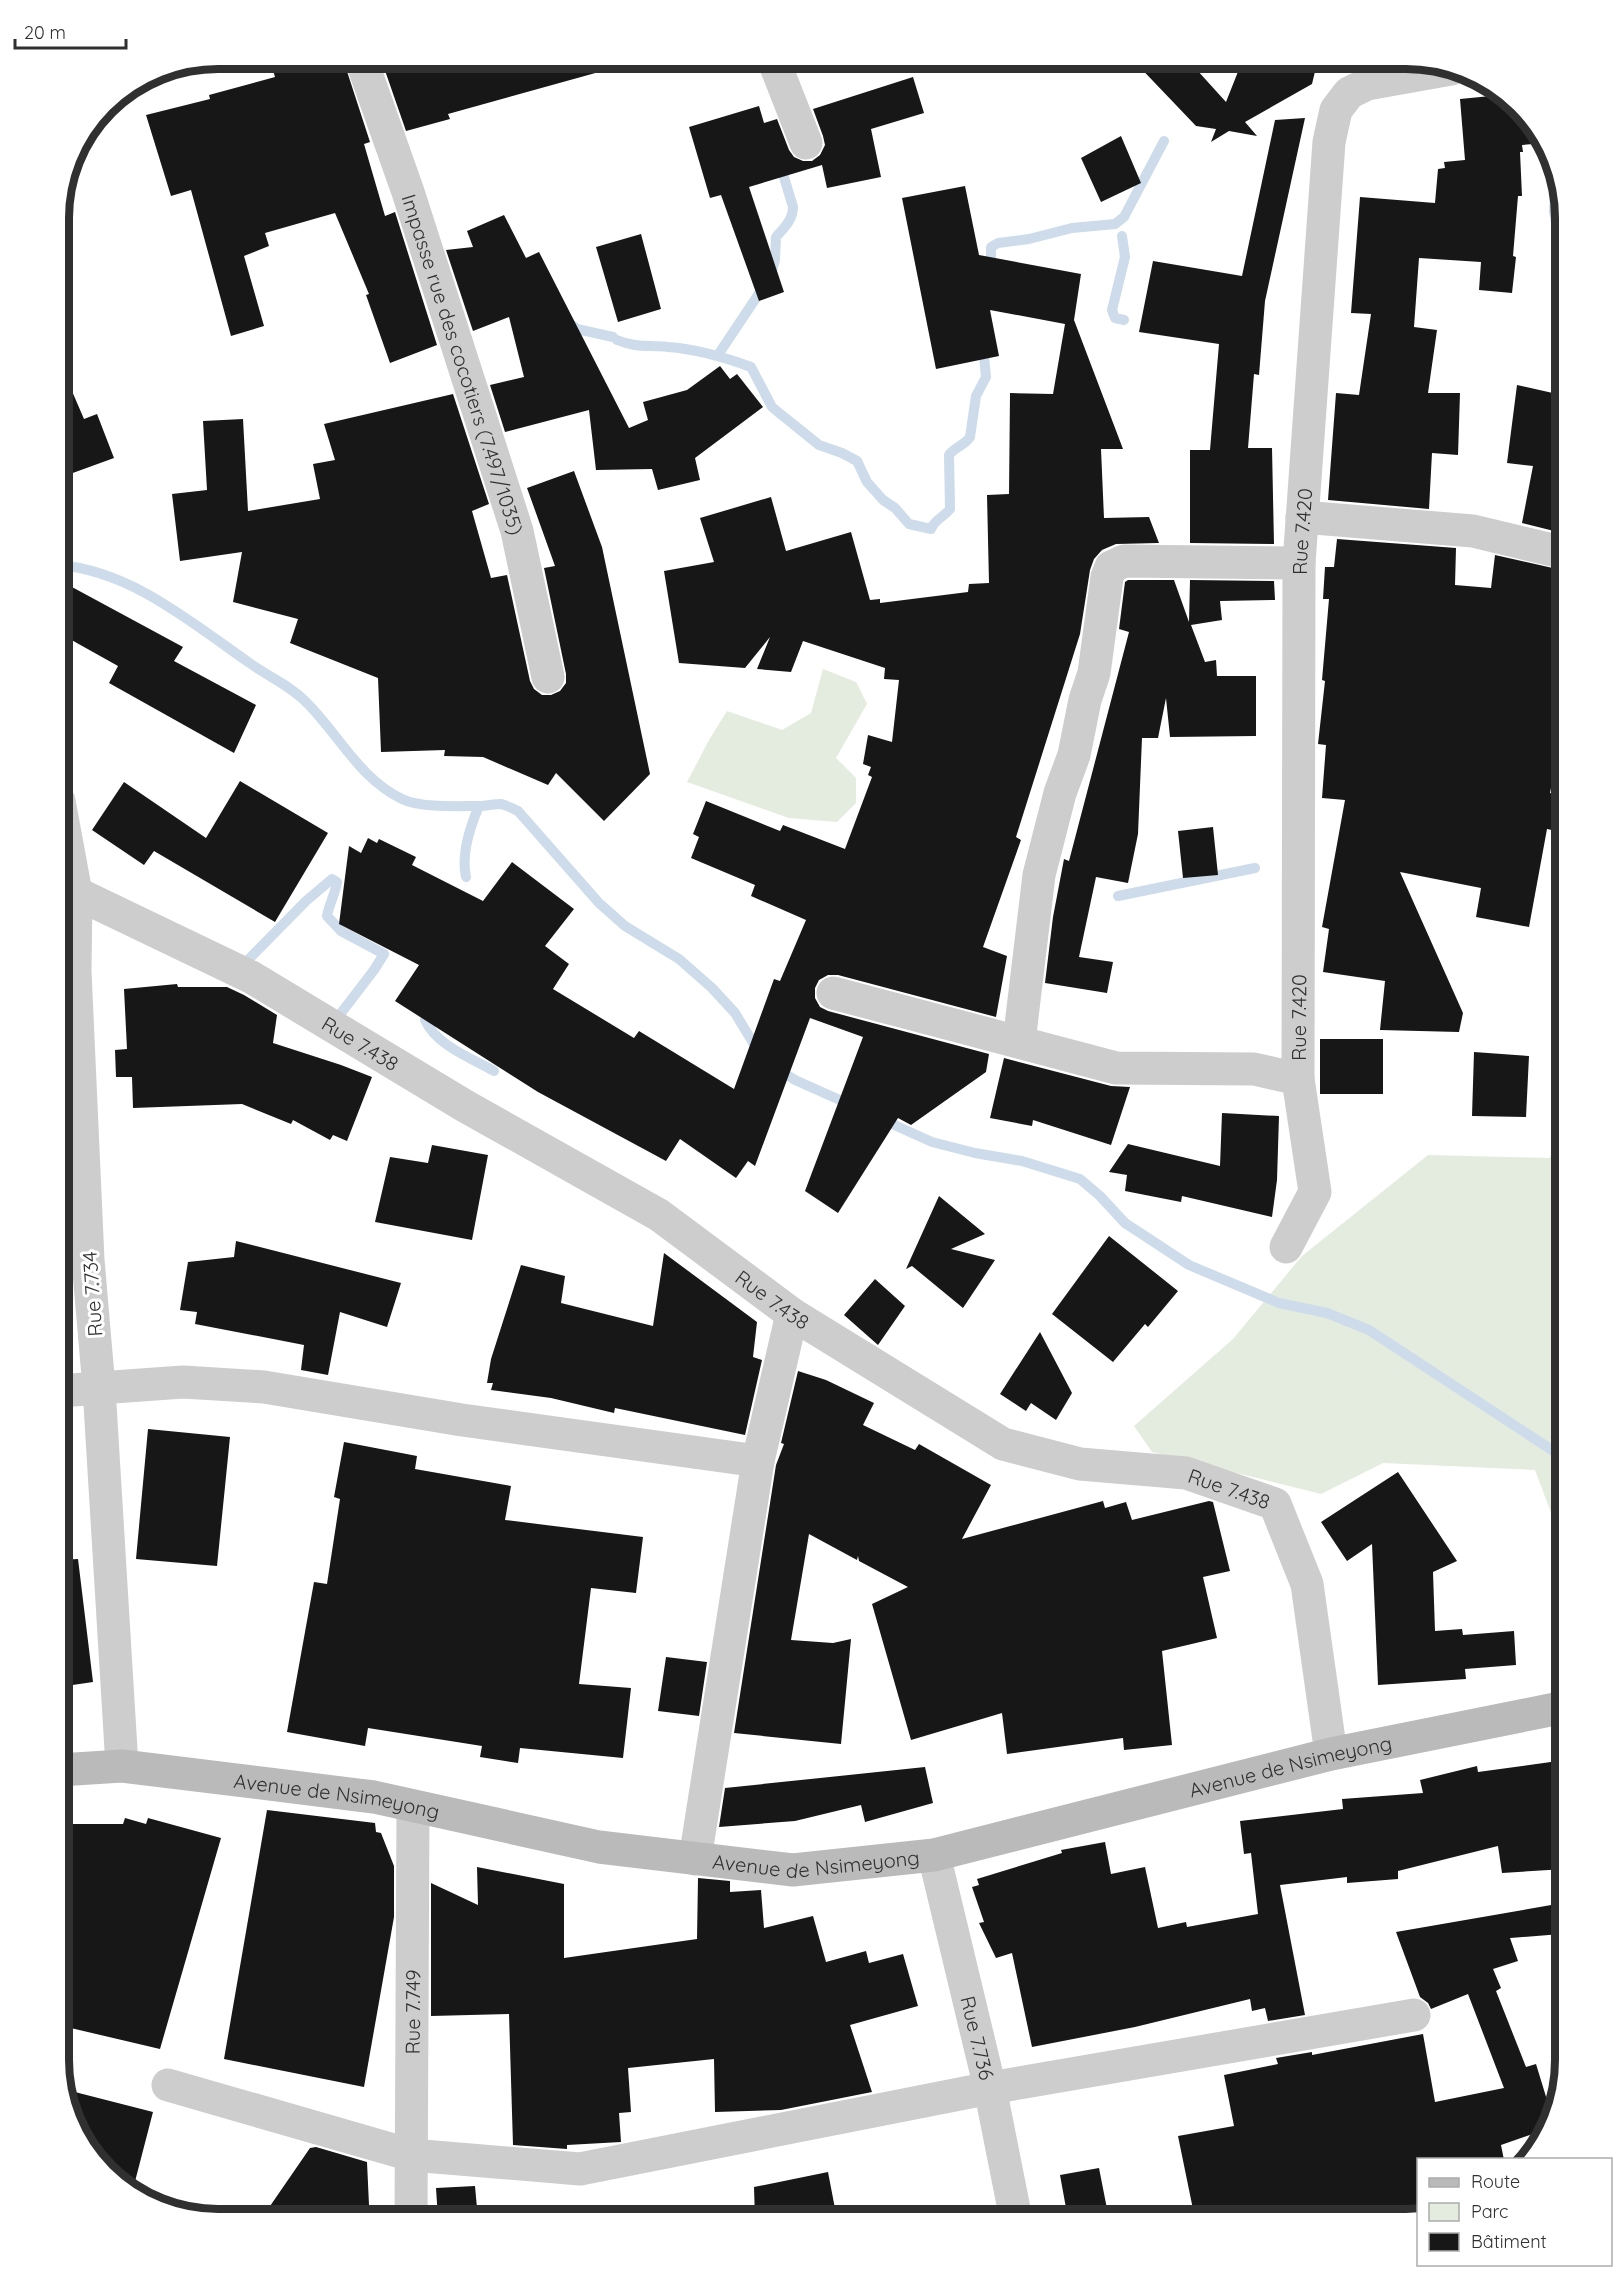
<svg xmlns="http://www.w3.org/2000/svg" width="1624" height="2278" font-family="Quicksand,sans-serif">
	<rect width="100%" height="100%" fill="#fff"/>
	<path fill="#e4ecdf" d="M 823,669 L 856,682 L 867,704 L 836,758 L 856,778 L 856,803 L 837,822 L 789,818 L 687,782 L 709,740 L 727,711 L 782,730 L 811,713 Z
		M 1565,1102 L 1565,1550 L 1535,1470 L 1383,1463 L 1321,1494 L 1152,1452 L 1134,1426 L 1233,1339 L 1302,1256 L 1428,1155 L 1550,1158 Z"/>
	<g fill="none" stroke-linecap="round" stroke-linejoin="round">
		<path stroke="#cddbea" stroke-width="10" d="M 1556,183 L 1554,211 L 1565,278
			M 1122,236 L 1125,257 L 1112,310 L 1115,318 L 1124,320
			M 991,269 L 991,247 L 998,243 L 1029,239 L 1072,228 L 1115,224 L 1124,217 L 1164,141
			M 568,322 L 577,329 L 613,337
			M 617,340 C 636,348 648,345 668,347 C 697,349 724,357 751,367 L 772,407 L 778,412 L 819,445 L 842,453 L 857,461 L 867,482 L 883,500 L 895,508 L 909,524 L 931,529 C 935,519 943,518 950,509 L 949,455 C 955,447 965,445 970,437 L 976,396 L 986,377 L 983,346
			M 718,355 L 770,277 L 775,260 L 776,237 C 784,228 793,220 793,207 L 780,164
			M 59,565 C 132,571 193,624 251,664 C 269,677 291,686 307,703 C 339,735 359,778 402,799 C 420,808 458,806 479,806 C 486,806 494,804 501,804 C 507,805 513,809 518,811 L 599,903 L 625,926 L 679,959 L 712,988 L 735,1013 L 758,1051
			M 466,877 C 461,855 470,827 479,806
			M 1118,896 L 1255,868
			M 242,966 L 306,901 L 332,879 L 337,882 C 335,895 329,904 327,916 L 341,931 L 384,954 L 374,970 L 338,1017
			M 435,1011 L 429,1014 L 425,1020 C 436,1045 471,1058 494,1071
			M 776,1068 L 795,1080 L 851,1105
			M 881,1119 L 932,1142 L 975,1153 L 1022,1161 L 1080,1179 L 1100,1196 L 1125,1223 L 1189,1265 L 1279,1303 L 1327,1313 L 1369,1330 L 1555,1452 L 1565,1478"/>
	</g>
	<path fill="#171717" d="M 281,59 L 343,59 L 370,142 L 364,144 L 385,216 L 395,212 L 437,345 L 390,363 L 366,295 L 369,294 L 335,213 L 265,233 L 269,246 L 244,256 L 264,326 L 231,336 L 191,190 L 171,196 L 146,115 L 210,99 L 209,95 L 275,77 L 272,67 L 282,64 Z
		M 381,59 L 616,59 L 617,67 L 448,114 L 450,119 L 406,131 Z
		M 1132,59 L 1187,59 L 1226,102 L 1243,59 L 1318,59 L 1312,84 L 1245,122 L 1257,136 L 1229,131 L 1211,142 L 1216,129 L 1196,126 Z
		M 913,77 L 924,113 L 871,129 L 881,177 L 827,188 L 822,165 L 749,187 L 784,292 L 759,301 L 721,195 L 710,198 L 689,127 L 759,106 L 764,123 L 777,119 L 789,150 L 794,157 L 803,161 L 812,161 L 820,155 L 825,145 L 823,136 L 813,109 Z
		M 1501,95 L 1544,138 L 1545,143 L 1522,145 L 1523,152 L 1520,152 L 1522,196 L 1518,196 L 1513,256 L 1516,257 L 1512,293 L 1479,290 L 1481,262 L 1419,258 L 1414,327 L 1437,330 L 1428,393 L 1460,393 L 1458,455 L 1432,453 L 1429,509 L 1328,500 L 1336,393 L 1359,395 L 1371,314 L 1351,313 L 1360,197 L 1435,203 L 1438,169 L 1445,168 L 1444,162 L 1465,160 L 1460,99 Z
		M 1305,118 L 1265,301 L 1259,375 L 1254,374 L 1248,448 L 1272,448 L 1274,544 L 1190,543 L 1190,450 L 1210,450 L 1219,344 L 1139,332 L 1153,261 L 1242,276 L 1275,120 Z
		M 1121,136 L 1141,183 L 1101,202 L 1081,158 Z
		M 965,186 L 979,255 L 1081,274 L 1074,320 L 1123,449 L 1101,449 L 1104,518 L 1149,517 L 1159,543 L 1116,544 L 1102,550 L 1094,559 L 1090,570 L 1080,634 L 1016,837 L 1021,840 L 983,947 L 1007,956 L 996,1017 L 838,975 L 828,975 L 819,980 L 815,988 L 815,998 L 820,1007 L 828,1011 L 989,1054 L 986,1072 L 911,1125 L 898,1118 L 838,1213 L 805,1191 L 863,1037 L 810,1018 L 755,1166 L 748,1161 L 736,1178 L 680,1139 L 666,1161 L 538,1092 L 395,1001 L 419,965 L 339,924 L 349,846 L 361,853 L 368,838 L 377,843 L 379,839 L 416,857 L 412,865 L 483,901 L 512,862 L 574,909 L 545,946 L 569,964 L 553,989 L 634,1038 L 639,1031 L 734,1089 L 774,979 L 780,981 L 806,920 L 751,896 L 755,885 L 691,858 L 699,837 L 693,834 L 706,801 L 780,831 L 783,825 L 845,849 L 872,777 L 868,775 L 871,767 L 863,764 L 868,735 L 892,742 L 899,680 L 884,679 L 885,668 L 803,641 L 791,672 L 757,669 L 770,637 L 745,668 L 679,663 L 664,571 L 714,562 L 700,518 L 771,497 L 786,551 L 851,532 L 870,600 L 880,599 L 880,603 L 968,592 L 969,584 L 989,583 L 987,495 L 1009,494 L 1010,393 L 1053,394 L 1065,324 L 990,310 L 999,356 L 936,369 L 902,198 Z
		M 504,215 L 526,258 L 539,252 L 629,428 L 648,420 L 643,402 L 687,390 L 720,366 L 730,379 L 737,374 L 763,407 L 695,458 L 700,480 L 658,490 L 652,469 L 596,470 L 589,410 L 505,432 L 490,385 L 524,377 L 509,317 L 473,331 L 446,250 L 473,247 L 467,231 Z
		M 641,234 L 661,309 L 618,322 L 596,247 Z
		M 59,361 L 84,419 L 97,414 L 114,458 L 59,478 Z
		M 1517,385 L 1566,396 L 1566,534 L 1522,523 L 1533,466 L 1507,463 Z
		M 453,394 L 489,504 L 472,511 L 491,578 L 507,575 L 530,681 L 534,689 L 542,695 L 551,695 L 560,691 L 566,683 L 566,674 L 544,568 L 555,566 L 527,488 L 574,471 L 602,547 L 650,774 L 604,821 L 556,773 L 548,785 L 483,757 L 444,756 L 445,750 L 381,752 L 378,678 L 290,643 L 298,619 L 233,602 L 242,552 L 180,561 L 172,494 L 207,490 L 203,421 L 243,419 L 248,511 L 320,499 L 313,464 L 335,460 L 324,424 Z
		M 1337,539 L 1456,548 L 1455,585 L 1491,588 L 1495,555 L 1566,571 L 1566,711 L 1550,793 L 1566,797 L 1566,833 L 1547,829 L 1529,927 L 1476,917 L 1481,888 L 1400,872 L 1463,1013 L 1459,1032 L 1380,1030 L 1385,981 L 1323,972 L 1329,929 L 1322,927 L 1345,800 L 1322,798 L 1326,745 L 1318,744 L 1325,681 L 1322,680 L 1329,599 L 1323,599 L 1325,567 L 1334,567 Z
		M 59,580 L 183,647 L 174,661 L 256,705 L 234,753 L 109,683 L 118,666 L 59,633 Z
		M 1128,580 L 1174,580 L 1189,622 L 1190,580 L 1274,581 L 1275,600 L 1220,601 L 1222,620 L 1191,625 L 1205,662 L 1216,660 L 1217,676 L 1256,676 L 1256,736 L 1170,737 L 1166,698 L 1158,738 L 1142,738 L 1138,834 L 1128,883 L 1096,877 L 1079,957 L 1113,962 L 1107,993 L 1045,983 L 1053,917 L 1064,859 L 1069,861 L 1129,632 L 1119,629 L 1125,582 Z
		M 240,781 L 328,833 L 275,922 L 154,851 L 144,865 L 92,830 L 124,782 L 206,838 Z
		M 1213,827 L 1218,875 L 1183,878 L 1178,831 Z
		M 177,984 L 178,987 L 227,987 L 244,995 L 277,1015 L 273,1043 L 341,1065 L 372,1077 L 347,1141 L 333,1135 L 330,1140 L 293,1120 L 291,1124 L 242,1104 L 133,1108 L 132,1077 L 116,1077 L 115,1050 L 127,1049 L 124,989 Z
		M 1320,1039 L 1383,1039 L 1383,1094 L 1320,1094 Z
		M 1474,1052 L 1529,1056 L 1526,1117 L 1472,1116 Z
		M 1004,1058 L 1111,1086 L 1130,1087 L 1111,1145 L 1033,1120 L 1032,1126 L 990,1118 Z
		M 1222,1113 L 1279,1116 L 1277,1180 L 1272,1217 L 1182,1196 L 1181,1202 L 1125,1191 L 1127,1175 L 1109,1172 L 1128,1144 L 1220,1166 Z
		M 432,1145 L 488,1155 L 472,1240 L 375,1222 L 390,1157 L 428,1163 Z
		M 939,1196 L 985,1234 L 951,1249 L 995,1260 L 963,1308 L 912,1266 L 906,1269 Z
		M 1109,1236 L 1178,1291 L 1148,1327 L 1145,1324 L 1113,1362 L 1052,1314 Z
		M 236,1241 L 401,1283 L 387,1327 L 340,1312 L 328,1375 L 301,1370 L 304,1345 L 195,1324 L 197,1312 L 180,1310 L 188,1262 L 234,1257 Z
		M 664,1253 L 757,1322 L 753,1357 L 762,1360 L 745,1435 L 615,1408 L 614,1413 L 551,1398 L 491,1390 L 493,1383 L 487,1383 L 491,1359 L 521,1265 L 565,1276 L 561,1303 L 653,1326 Z
		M 875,1279 L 905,1306 L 878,1345 L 844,1315 Z
		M 1040,1332 L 1072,1393 L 1056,1420 L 1031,1403 L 1026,1411 L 1000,1394 Z
		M 798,1371 L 826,1380 L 874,1403 L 863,1425 L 915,1450 L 919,1444 L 991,1485 L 962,1539 L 1103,1501 L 1105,1508 L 1126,1502 L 1132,1520 L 1209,1501 L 1213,1502 L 1230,1571 L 1203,1577 L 1217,1638 L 1162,1651 L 1172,1745 L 1124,1750 L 1123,1738 L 1007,1754 L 1002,1713 L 911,1740 L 872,1604 L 908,1587 L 859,1561 L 858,1556 L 857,1560 L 809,1534 L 791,1640 L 833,1643 L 851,1639 L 841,1744 L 734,1733 L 776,1465 L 784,1444 L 781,1443 Z
		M 148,1429 L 230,1437 L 217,1566 L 136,1559 Z
		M 344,1442 L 417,1456 L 415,1469 L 511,1486 L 505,1520 L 643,1537 L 636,1593 L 591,1588 L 579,1684 L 631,1688 L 623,1758 L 520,1748 L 518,1763 L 480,1757 L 482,1746 L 368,1728 L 365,1746 L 287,1732 L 314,1582 L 327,1584 L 340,1499 L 334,1497 Z
		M 1398,1472 L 1457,1561 L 1433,1572 L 1435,1631 L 1462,1629 L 1463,1635 L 1514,1631 L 1516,1665 L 1465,1669 L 1466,1679 L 1378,1685 L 1372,1544 L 1347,1561 L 1321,1522 Z
		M 78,1559 L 93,1682 L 59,1687 L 59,1560 Z
		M 666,1657 L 707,1662 L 699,1716 L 658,1711 Z
		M 1565,1760 L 1565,1869 L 1502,1873 L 1498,1846 L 1398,1871 L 1398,1879 L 1347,1883 L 1347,1877 L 1280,1885 L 1305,2015 L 1268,2021 L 1265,2008 L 1252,2011 L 1250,1999 L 1135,2027 L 1032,2047 L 1012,1953 L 996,1958 L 979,1923 L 984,1922 L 972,1887 L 979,1885 L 977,1879 L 1062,1853 L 1061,1850 L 1105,1842 L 1111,1874 L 1145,1867 L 1158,1928 L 1186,1922 L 1187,1927 L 1258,1914 L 1251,1853 L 1244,1854 L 1240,1821 L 1343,1809 L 1342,1799 L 1423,1793 L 1420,1780 L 1477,1766 L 1478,1772 Z
		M 925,1767 L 933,1803 L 865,1822 L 861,1805 L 795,1821 L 719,1827 L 725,1788 Z
		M 267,1810 L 375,1823 L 376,1832 L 381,1833 L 394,1866 L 394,1917 L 364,2087 L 224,2059 Z
		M 125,1818 L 146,1824 L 148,1818 L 221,1838 L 160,2049 L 58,2025 L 59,1824 L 123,1824 Z
		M 477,1867 L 564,1884 L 564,1958 L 697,1939 L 698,1878 L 730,1881 L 730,1892 L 761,1890 L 764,1928 L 813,1916 L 826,1962 L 866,1951 L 869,1963 L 903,1954 L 918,2006 L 850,2025 L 872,2092 L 781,2110 L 715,2112 L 714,2059 L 628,2068 L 631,2112 L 619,2113 L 621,2142 L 567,2145 L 567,2149 L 513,2145 L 509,2014 L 431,2016 L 431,1883 L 478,1905 Z
		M 1557,1904 L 1561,1934 L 1510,1938 L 1518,1961 L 1493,1969 L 1501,1988 L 1496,1991 L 1526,2067 L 1536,2064 L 1551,2113 L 1547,2129 L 1501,2145 L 1504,2160 L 1419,2160 L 1419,2216 L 1407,2219 L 1195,2219 L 1178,2136 L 1234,2126 L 1224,2075 L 1278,2064 L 1276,2058 L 1312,2052 L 1312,2055 L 1423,2034 L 1435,2102 L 1504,2088 L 1468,1994 L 1431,2009 L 1428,2003 L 1420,1997 L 1396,1932 Z
		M 67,2090 L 153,2112 L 132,2193 L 80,2140 Z
		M 316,2147 L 367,2162 L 369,2205 L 268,2209 L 310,2148 Z
		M 1099,2168 L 1109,2219 L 1068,2219 L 1060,2175 Z
		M 828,2172 L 837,2219 L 755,2219 L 754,2187 Z
		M 475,2186 L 478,2219 L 438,2219 L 436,2188 Z"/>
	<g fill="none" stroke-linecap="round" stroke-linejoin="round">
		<g stroke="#cdcdcd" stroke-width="33">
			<path id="s1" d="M 361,59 L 408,192 L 517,531 L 548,677"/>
			<path d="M 773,59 L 806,143"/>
			<path d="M 1302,517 L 1473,531 L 1565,553"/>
			<path id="s2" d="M 76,893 L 251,977 L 465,1106 L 659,1215 L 792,1314 L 1003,1444 L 1080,1464 L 1186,1473 L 1275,1504 L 1307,1584 L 1331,1754"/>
			<path d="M 833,993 L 1116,1068 L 1254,1069 L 1298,1079"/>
			<path d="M 1019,1042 L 1039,875 L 1060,793 L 1074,755 L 1085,700 L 1094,673 L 1107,577 L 1111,567 L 1124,561 L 1299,563"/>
			<path id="s3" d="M 1286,1247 L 1315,1192 L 1298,1079 L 1299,563 L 1329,142 L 1336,110 L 1349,93 L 1367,84 L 1451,69"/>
			<path d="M 59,1391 L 99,1388 L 88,1260 L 75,971 L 76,893 L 59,801"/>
			<path d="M 122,1766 L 99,1388 L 183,1382 L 264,1387 L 462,1420 L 758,1461"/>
			<path id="s4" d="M 934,1855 L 990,2088 L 1016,2219"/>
			<path d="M 695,1859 L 758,1461 L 792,1314"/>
			<path d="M 168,2085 L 411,2155 L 580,2169 L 990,2088 L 1414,2015"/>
			<path id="s5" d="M 411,2219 L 413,1806"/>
		</g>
		<path stroke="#bababa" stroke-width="33" id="s6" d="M 59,1770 L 122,1766 L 374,1797 L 599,1847 L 793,1870 L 934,1855 L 1331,1754 L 1565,1707"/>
	</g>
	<g text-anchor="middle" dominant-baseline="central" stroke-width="6" stroke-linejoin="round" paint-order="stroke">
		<g font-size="20" fill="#303030" stroke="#fff">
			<text stroke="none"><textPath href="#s1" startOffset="322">Impasse rue des cocotiers (7.497/1035)</textPath></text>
			<text stroke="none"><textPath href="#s3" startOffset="724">Rue 7.420</textPath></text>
			<text stroke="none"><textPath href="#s3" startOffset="238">Rue 7.420</textPath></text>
			<text stroke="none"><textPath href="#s2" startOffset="322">Rue 7.438</textPath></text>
			<text transform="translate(92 1294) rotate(-94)">Rue 7.734</text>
			<text stroke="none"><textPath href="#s2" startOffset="808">Rue 7.438</textPath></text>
			<text stroke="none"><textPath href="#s2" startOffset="1312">Rue 7.438</textPath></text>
			<text stroke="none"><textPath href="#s6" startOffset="1252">Avenue de Nsimeyong</textPath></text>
			<text stroke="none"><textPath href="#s6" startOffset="280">Avenue de Nsimeyong</textPath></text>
			<text stroke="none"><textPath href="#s6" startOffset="766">Avenue de Nsimeyong</textPath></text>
			<text stroke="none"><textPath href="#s5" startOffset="207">Rue 7.749</textPath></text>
			<text stroke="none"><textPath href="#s4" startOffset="188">Rue 7.736</textPath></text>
		</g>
	</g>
	<path d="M0 0H1624V2278H0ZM218 69H1406A149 149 0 0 1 1555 218V2060A149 149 0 0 1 1406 2209H218A149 149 0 0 1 69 2060V218A149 149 0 0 1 218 69Z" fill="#fff" fill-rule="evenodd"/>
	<path fill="none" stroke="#303030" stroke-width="8" d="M218 69H1406A149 149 0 0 1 1555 218V2060A149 149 0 0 1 1406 2209H218A149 149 0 0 1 69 2060V218A149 149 0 0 1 218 69Z"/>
	<rect x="1417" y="2158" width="195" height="108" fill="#ffffff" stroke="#acacac" stroke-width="1.5"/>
	<rect x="1429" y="2178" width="30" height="9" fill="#bababa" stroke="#acacac" stroke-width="1.5"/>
	<text x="1471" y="2188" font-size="18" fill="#303030">Route</text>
	<rect x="1429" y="2203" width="30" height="18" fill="#e4ecdf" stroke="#acacac" stroke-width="1.5"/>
	<text x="1471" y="2218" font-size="18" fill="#303030">Parc</text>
	<rect x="1429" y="2233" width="30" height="18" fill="#171717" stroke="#acacac" stroke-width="1.5"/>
	<text x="1471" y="2248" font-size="18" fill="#303030">Bâtiment</text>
	<path d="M15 39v9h111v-9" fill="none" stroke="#303030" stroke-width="3"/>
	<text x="24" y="39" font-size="18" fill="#303030" stroke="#ffffff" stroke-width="4.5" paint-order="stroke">20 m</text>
</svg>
